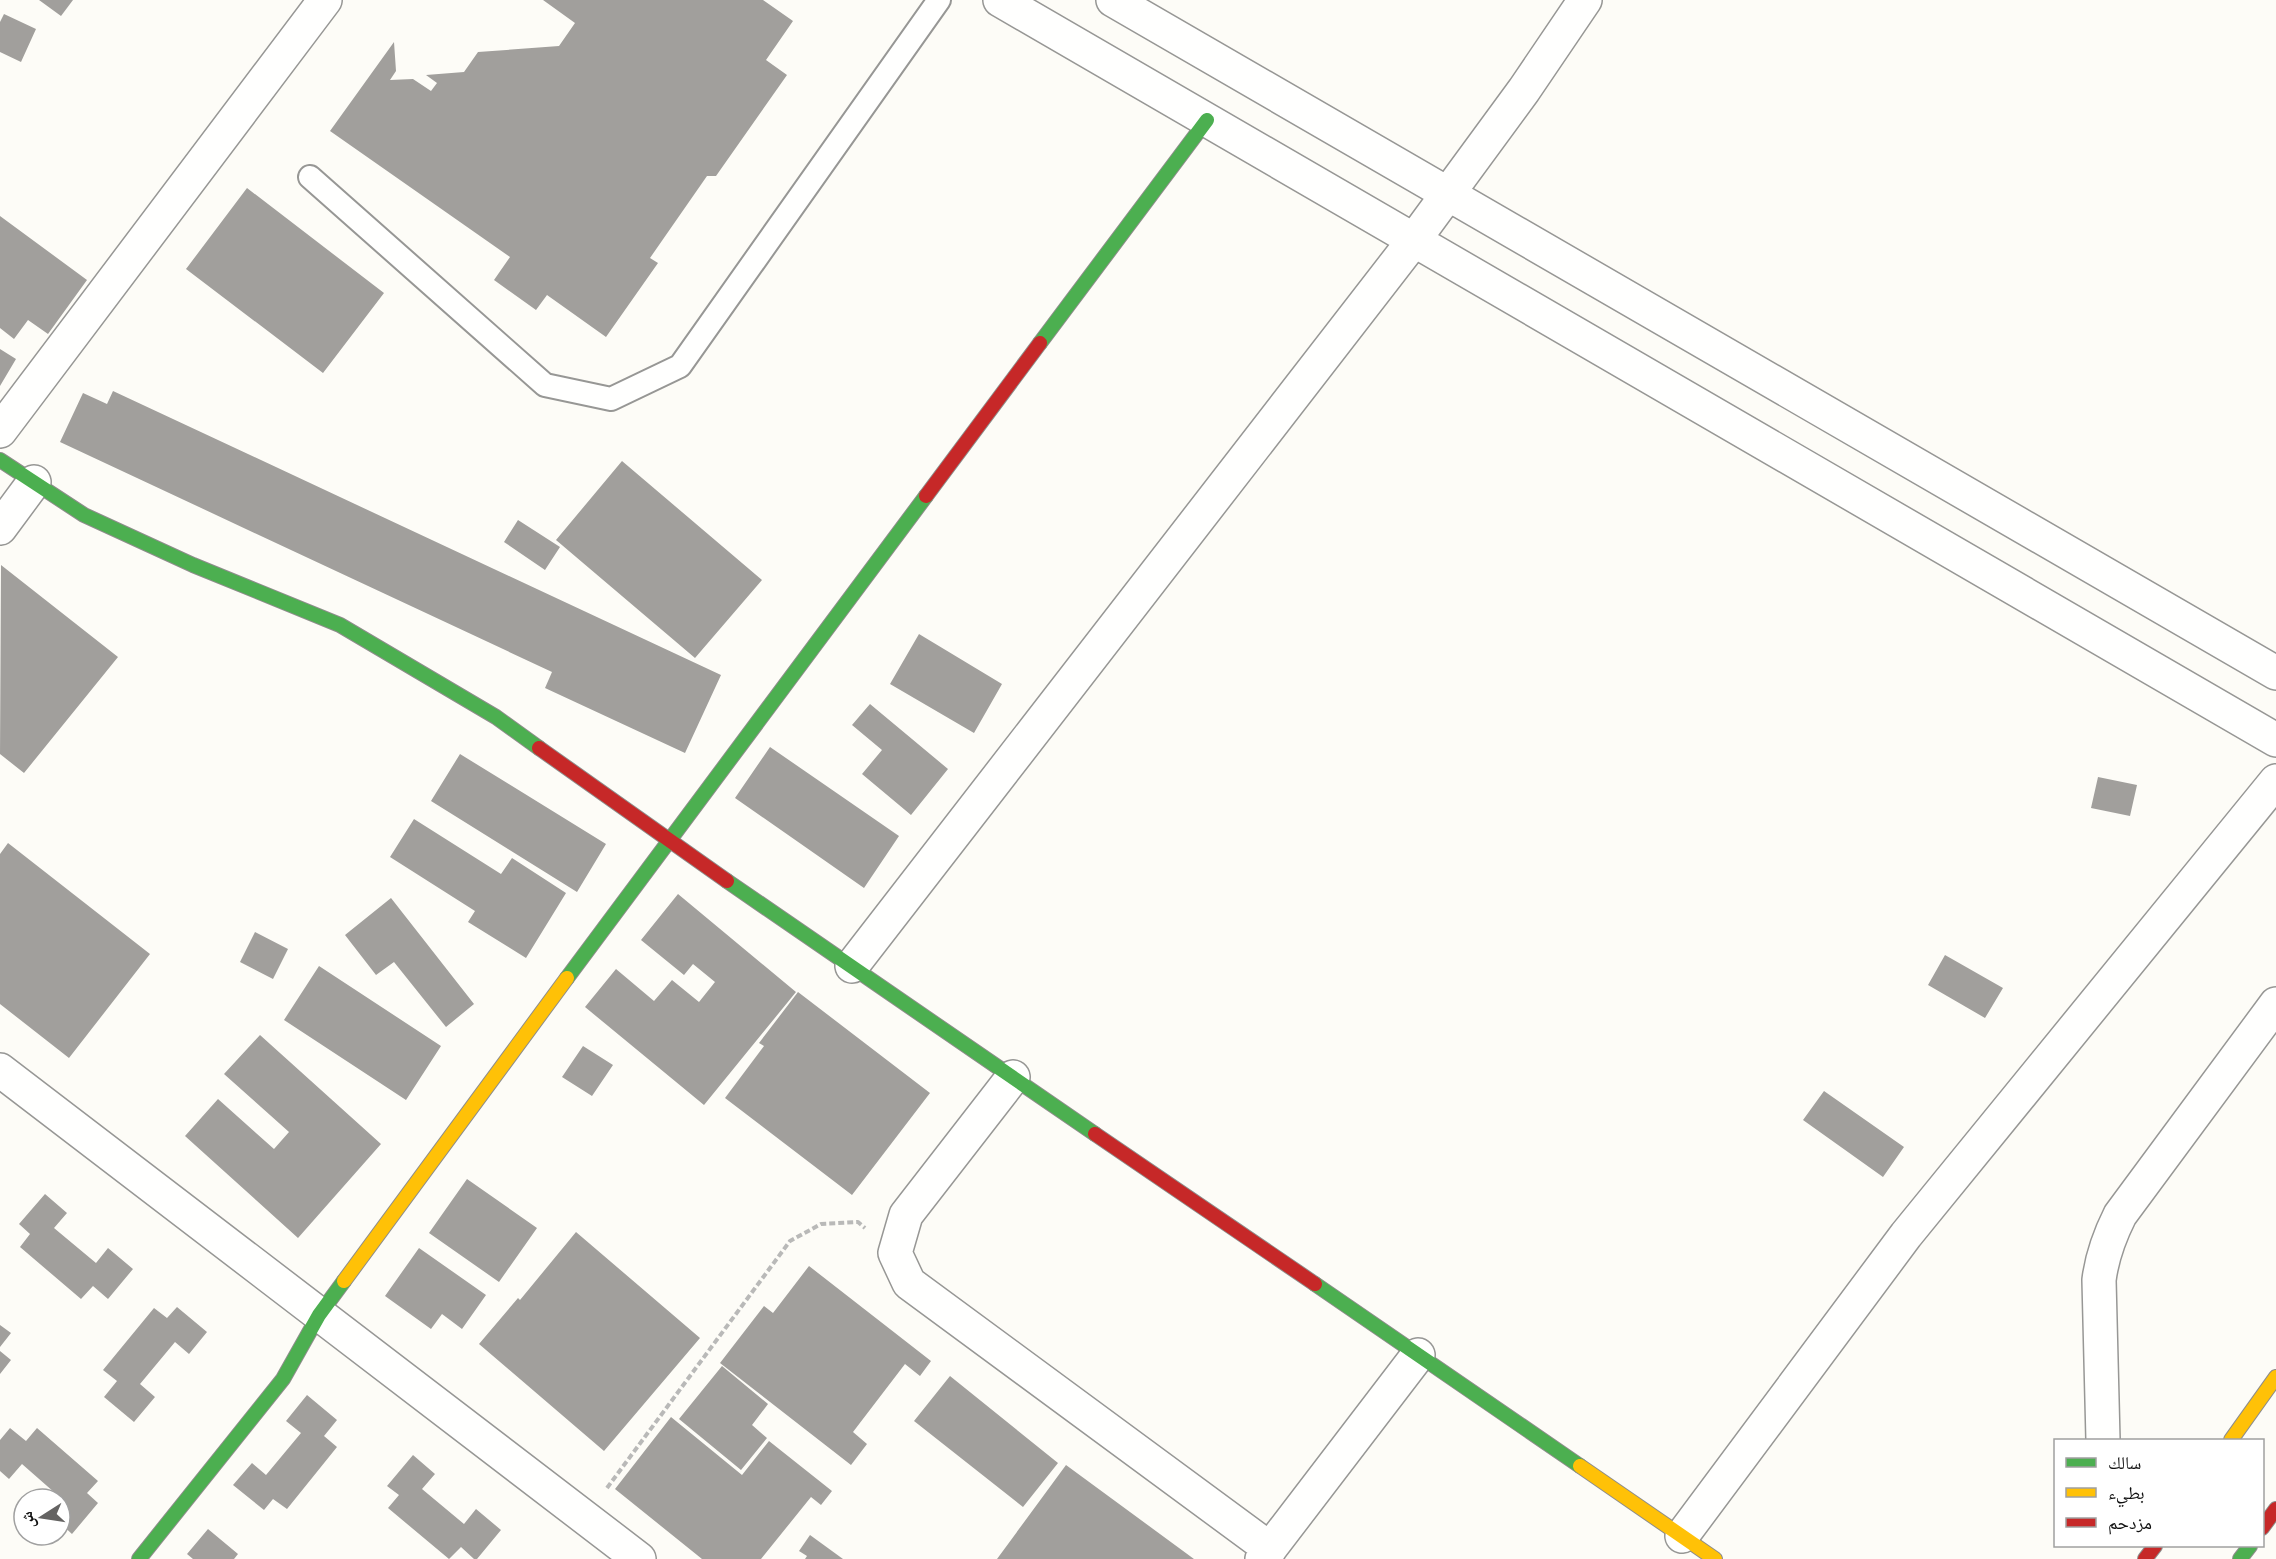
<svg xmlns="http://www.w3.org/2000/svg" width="2276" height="1559" font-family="Spectral,'Noto Naskh Arabic',serif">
	<rect width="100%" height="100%" fill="#fdfcf7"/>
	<path fill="#a19f9c" d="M 39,0 L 73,0 L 61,16 Z
		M 543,0 L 763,0 L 793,21 L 766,60 L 787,75 L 716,176 L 707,176 L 650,258 L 658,263 L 606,337 L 547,295 L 536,310 L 494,280 L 510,257 L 330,131 L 394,42 L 396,71 L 390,80 L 413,79 L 431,91 L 437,83 L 426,75 L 464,72 L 478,52 L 559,46 L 575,23 Z
		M 4,14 L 36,29 L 21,62 L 0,52 L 0,22 Z
		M 247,188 L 384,293 L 323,373 L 186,269 Z
		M 0,216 L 87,280 L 48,334 L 28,320 L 14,339 L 0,328 Z
		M 0,349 L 16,359 L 0,386 Z
		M 113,391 L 721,675 L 685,753 L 545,688 L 552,672 L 60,442 L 83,393 L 107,404 Z
		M 622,461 L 762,580 L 695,658 L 556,540 Z
		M 518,520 L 560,547 L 545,570 L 504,542 Z
		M 1,565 L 118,657 L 24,773 L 0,754 Z
		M 919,634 L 1002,684 L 974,733 L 890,684 Z
		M 870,704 L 948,769 L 911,815 L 862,774 L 882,750 L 852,725 Z
		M 770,747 L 899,836 L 864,888 L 735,798 Z
		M 460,754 L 606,844 L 577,892 L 431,801 Z
		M 2098,777 L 2137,785 L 2130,816 L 2091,808 Z
		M 414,819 L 501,874 L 512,858 L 566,893 L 526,958 L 468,922 L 475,911 L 390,857 Z
		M 8,843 L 150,954 L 69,1058 L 0,1004 L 0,854 Z
		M 678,894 L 796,992 L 704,1105 L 585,1007 L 616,969 L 654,1001 L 672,980 L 699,1002 L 715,982 L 693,964 L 684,975 L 641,940 Z
		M 391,898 L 474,1004 L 446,1027 L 394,962 L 376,975 L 345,935 Z
		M 255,932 L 288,949 L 273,979 L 240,962 Z
		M 1945,955 L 2003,988 L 1985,1018 L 1928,985 Z
		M 319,966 L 441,1046 L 406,1100 L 284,1020 Z
		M 798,992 L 930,1093 L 852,1195 L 725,1098 L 764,1046 L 759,1043 Z
		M 260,1035 L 381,1144 L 298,1238 L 185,1136 L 218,1099 L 274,1149 L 289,1132 L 224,1074 Z
		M 583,1046 L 613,1065 L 592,1096 L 562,1077 Z
		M 1824,1091 L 1904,1147 L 1883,1177 L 1803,1120 Z
		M 467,1179 L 537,1228 L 499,1282 L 429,1233 Z
		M 45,1194 L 67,1213 L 54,1228 L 96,1263 L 108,1248 L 133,1269 L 108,1299 L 93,1286 L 81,1299 L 20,1247 L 30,1234 L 19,1224 Z
		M 576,1232 L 700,1338 L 604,1451 L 479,1344 L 518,1298 L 520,1300 Z
		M 419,1248 L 486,1295 L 462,1329 L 442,1314 L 431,1329 L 385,1296 Z
		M 809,1266 L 931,1361 L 920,1376 L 905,1364 L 853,1432 L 867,1444 L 851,1465 L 720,1363 L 764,1306 L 773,1313 Z
		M 177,1307 L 207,1332 L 189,1354 L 175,1342 L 140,1384 L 155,1397 L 134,1422 L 104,1397 L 117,1381 L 103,1370 L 154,1308 L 167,1318 Z
		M 0,1325 L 11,1333 L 0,1347 Z
		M 0,1351 L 11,1360 L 0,1374 Z
		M 722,1366 L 768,1404 L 752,1425 L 767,1438 L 741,1470 L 679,1419 Z
		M 950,1376 L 1058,1463 L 1023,1507 L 914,1421 Z
		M 307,1395 L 337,1420 L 324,1436 L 337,1447 L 287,1509 L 273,1499 L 264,1510 L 233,1485 L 252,1463 L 266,1475 L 301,1433 L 286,1421 Z
		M 671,1417 L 742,1475 L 769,1441 L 832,1491 L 821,1505 L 811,1497 L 761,1559 L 702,1559 L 615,1489 Z
		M 10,1428 L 26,1441 L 37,1428 L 98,1481 L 87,1493 L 98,1503 L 72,1534 L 60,1523 L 60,1504 L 63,1500 L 22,1464 L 9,1479 L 0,1471 L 0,1440 Z
		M 413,1455 L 435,1474 L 422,1489 L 464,1524 L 476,1509 L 501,1530 L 477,1559 L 474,1559 L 461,1547 L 449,1559 L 388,1508 L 399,1495 L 387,1486 Z
		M 1066,1465 L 1194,1559 L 997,1559 Z
		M 208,1529 L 238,1554 L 234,1559 L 193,1559 L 187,1554 Z
		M 810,1535 L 843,1559 L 805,1559 L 807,1556 L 799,1551 Z"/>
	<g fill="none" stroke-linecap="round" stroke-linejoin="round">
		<defs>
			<path id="lane" d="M 310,177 L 545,385 L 611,399 L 680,366 L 939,0"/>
			<path id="street" d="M 1000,0 L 2276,740
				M 1113,0 L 2276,673
				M 0,431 L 325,0
				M 0,528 L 34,482
				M 852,966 L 1414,240 L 1524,90 L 1585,0
				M 0,1070 L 639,1559
				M 1013,1077 L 906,1215 L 895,1253 L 909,1283 L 1270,1549
				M 2103,1440 L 2099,1280 C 2102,1256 2109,1237 2120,1215 L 2276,1004
				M 1682,1536 L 1906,1235 L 2276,781
				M 1262,1559 L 1418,1355"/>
			<path id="fast" d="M 1040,343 L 1207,120
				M 0,460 L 84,515 L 193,565 L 340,625 L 496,717 L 539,748
				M 727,881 L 1095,1134
				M 567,978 L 926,496
				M 1315,1284 L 1580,1466
				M 139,1559 L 283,1379 L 319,1315 L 344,1281
				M 2240,1559 L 2250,1546"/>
			<path id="slow" d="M 344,1281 L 567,978
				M 2231,1440 L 2276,1377
				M 1580,1466 L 1715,1559"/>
			<path id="jam" d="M 926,496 L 1040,343
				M 539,748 L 727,881
				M 1095,1134 L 1315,1284
				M 2262,1528 L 2276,1509
				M 2145,1559 L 2155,1546"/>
		</defs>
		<use href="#lane" stroke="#979795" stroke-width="26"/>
		<use href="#street" stroke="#979795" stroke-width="36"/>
		<use href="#fast" stroke="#8e8d8b" stroke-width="16"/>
		<use href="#slow" stroke="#8e8d8b" stroke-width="16"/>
		<use href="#jam" stroke="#8e8d8b" stroke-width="16"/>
		<path stroke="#b9b9b8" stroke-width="4" stroke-dasharray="6 3" stroke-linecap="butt" d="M 607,1488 L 790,1241 L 821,1224 L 858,1222 L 865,1228"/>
		<use href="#lane" stroke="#fffffe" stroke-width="22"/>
		<use href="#street" stroke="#fffffe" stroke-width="33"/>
		<use href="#fast" stroke="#4caf50" stroke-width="14"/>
		<use href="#slow" stroke="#ffc107" stroke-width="14"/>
		<use href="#jam" stroke="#c62828" stroke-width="14"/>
	</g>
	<rect x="2054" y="1439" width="210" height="108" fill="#ffffff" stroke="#a0a0a0" stroke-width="1.5"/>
	<rect x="2066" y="1458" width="30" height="9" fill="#4caf50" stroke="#a0a0a0" stroke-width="1.5"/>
	<text x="2108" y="1469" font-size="18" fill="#111111">سالك</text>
	<rect x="2066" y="1488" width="30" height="9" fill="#ffc107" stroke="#a0a0a0" stroke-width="1.5"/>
	<text x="2108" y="1499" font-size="18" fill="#111111">بطيء</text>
	<rect x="2066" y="1518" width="30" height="9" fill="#c62828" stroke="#a0a0a0" stroke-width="1.5"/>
	<text x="2108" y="1529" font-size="18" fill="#111111">مزدحم</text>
	<g transform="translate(42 1517) rotate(258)"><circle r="28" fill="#ffffff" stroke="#a0a0a0" stroke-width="1.5"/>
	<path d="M0-4.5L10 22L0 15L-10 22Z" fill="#646362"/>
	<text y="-9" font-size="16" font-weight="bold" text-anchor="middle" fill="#111111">ش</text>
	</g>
</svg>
